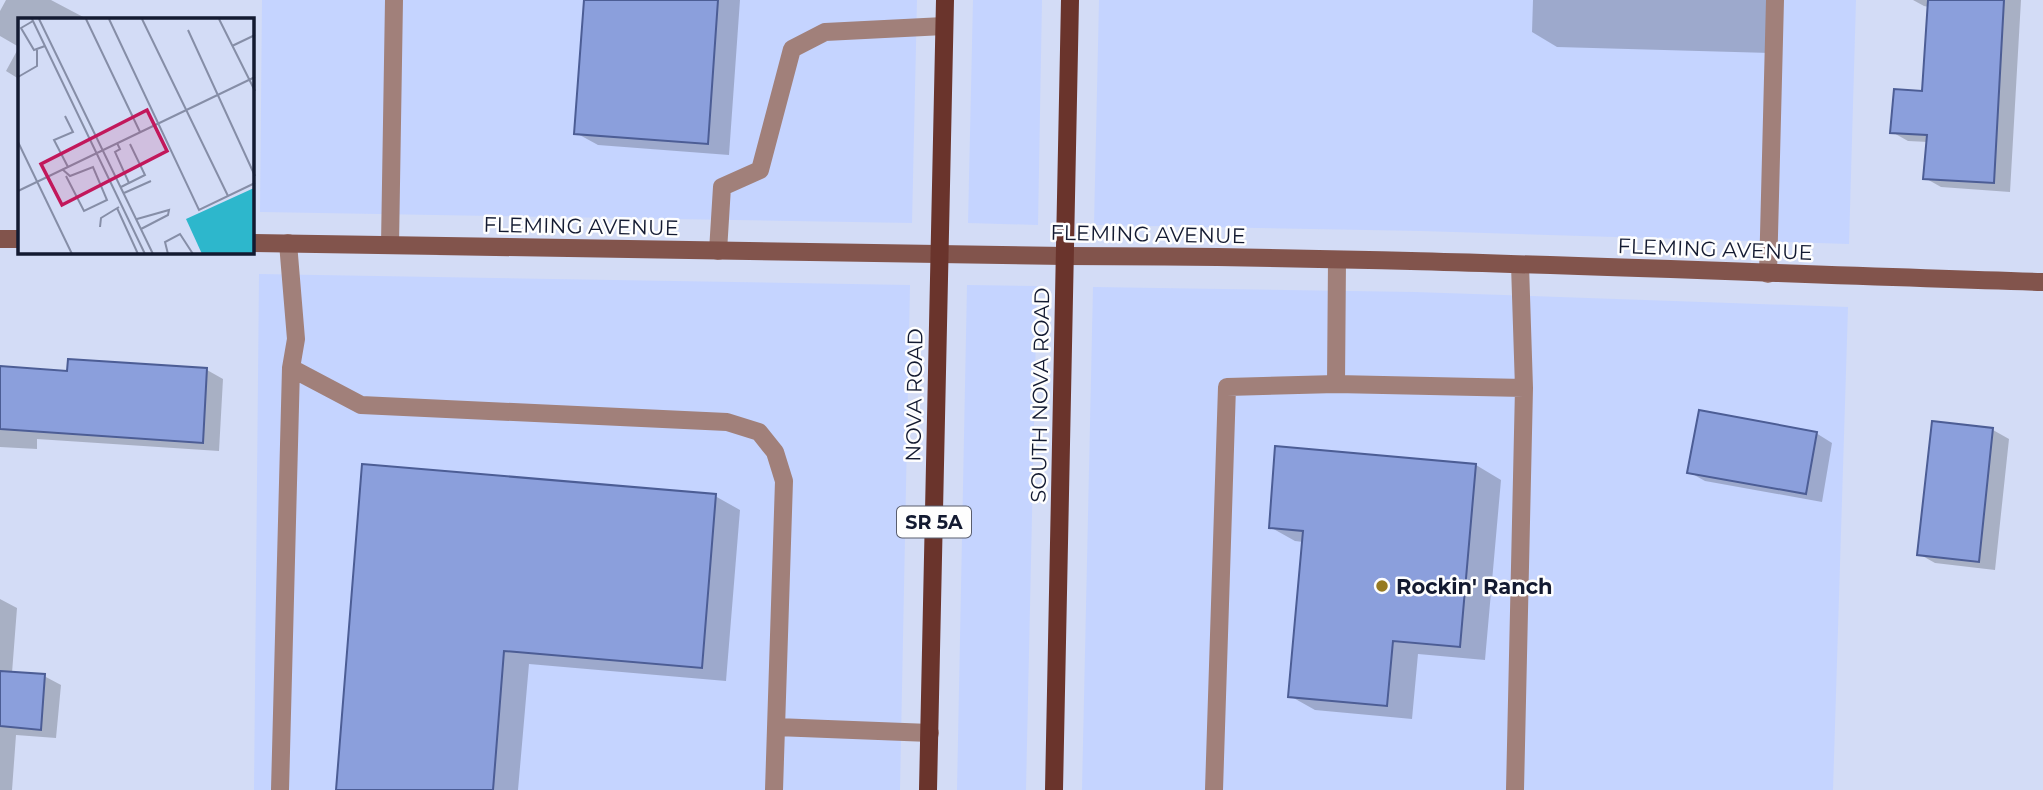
<svg xmlns="http://www.w3.org/2000/svg" width="2043" height="790" font-family="Montserrat,sans-serif">
	<rect width="100%" height="100%" fill="#d3dcf6"/>
	<path fill="#c5d4ff" d="M 262,0 L 917,0 L 912,223 L 260,212 Z
		M 973,0 L 1042,0 L 1038,225 L 968,223 Z
		M 1099,0 L 1856,0 L 1849,244 L 1421,231 L 1094,225 Z
		M 259,274 L 910,285 L 900,790 L 254,790 Z
		M 967,285 L 1037,286 L 1026,790 L 957,790 Z
		M 1093,287 L 1414,292 L 1848,307 L 1833,790 L 1082,790 Z"/>
	<path fill="#0003" d="M 6,0 L 51,0 L 87,19 L 19,19 L 19,79 L 6,71 L 19,47 L 0,36 L 0,11 Z
		M 586,0 L 740,0 L 729,155 L 598,145 L 576,133 Z
		M 1533,0 L 1771,0 L 1770,53 L 1557,47 L 1532,32 Z
		M 1913,0 L 2021,0 L 2010,192 L 1941,187 L 1925,178 L 1928,142 L 1908,141 L 1892,132 L 1923,93 L 1929,7 L 1924,6 Z
		M 0,368 L 69,373 L 207,370 L 223,379 L 219,451 L 37,439 L 37,449 L 0,447 Z
		M 1934,423 L 1993,430 L 2009,439 L 1995,570 L 1935,563 L 1919,554 Z
		M 1816,433 L 1832,443 L 1822,502 L 1705,481 L 1689,472 Z
		M 1476,465 L 1501,480 L 1485,660 L 1418,654 L 1412,719 L 1315,710 L 1290,696 L 1303,542 L 1295,541 L 1270,527 Z
		M 364,466 L 715,496 L 740,510 L 726,681 L 529,664 L 518,790 L 338,790 Z
		M 0,599 L 17,608 L 12,673 L 44,676 L 61,685 L 56,738 L 16,735 L 12,790 L 0,790 Z"/>
	<path fill="#8b9fdc" stroke="#4c5d95" stroke-width="2" d="M 584,0 L 718,0 L 708,144 L 574,134 Z
		M 1928,0 L 2004,0 L 1994,183 L 1923,179 L 1927,135 L 1890,133 L 1894,89 L 1922,91 Z
		M 68,359 L 207,368 L 203,443 L 0,429 L 0,366 L 67,371 Z
		M 1699,410 L 1817,432 L 1806,494 L 1687,473 Z
		M 1932,421 L 1993,428 L 1979,562 L 1917,555 Z
		M 1275,446 L 1476,464 L 1460,647 L 1393,641 L 1387,706 L 1288,697 L 1303,531 L 1269,528 Z
		M 362,464 L 716,494 L 702,668 L 504,651 L 493,790 L 336,790 Z
		M 0,671 L 45,674 L 41,730 L 0,726 Z"/>
	<g fill="none" stroke-linecap="round" stroke-linejoin="round">
		<path stroke="#a1807a" stroke-width="18" d="M 390,245 L 394,0
			M 718,251 L 722,187 L 760,170 L 792,49 L 825,32 L 944,26
			M 1768,274 L 1775,0
			M 291,368 L 361,405 L 727,422 L 759,432 L 775,452 L 784,481 L 774,790
			M 1336,384 L 1524,388 L 1520,265
			M 776,727 L 930,733
			M 280,790 L 291,368 L 296,339 L 288,243
			M 1214,790 L 1227,387 L 1336,384 L 1337,260
			M 1515,790 L 1524,388"/>
		<path stroke="#82544c" stroke-width="18" d="M 0,239 L 19,239
			M 252,243 L 1065,256 C 1391,256 1717,272 2043,282"/>
		<path stroke="#6a342c" stroke-width="18" d="M 928,790 L 945,0
			M 1054,790 L 1070,0"/>
	</g>
	<circle fill="#967a22" stroke="#fefefe" stroke-width="2.5" cx="1382" cy="586" r="7"/>
	<g text-anchor="middle" dominant-baseline="central" stroke-width="5" stroke-linejoin="round" paint-order="stroke">
		<rect fill="#fefefe" stroke="#5a5e6e" stroke-width="2" x="897" y="506.5" width="74" height="31" rx="5"/>
		<g font-size="19" font-weight="bold" fill="#131a31">
			<text x="934" y="522">SR 5A</text>
		</g>
		<g font-size="21" fill="#131a31" stroke="#fefefe">
			<text transform="translate(581 226) rotate(1)">FLEMING AVENUE</text>
			<text transform="translate(1148 234) rotate(1)">FLEMING AVENUE</text>
			<text transform="translate(1715 249) rotate(2)">FLEMING AVENUE</text>
			<text transform="translate(914 395) rotate(-89)">NOVA ROAD</text>
			<text transform="translate(1040 395) rotate(-89)">SOUTH NOVA ROAD</text>
		</g>
		<g font-size="21" font-weight="bold" fill="#131a31" stroke="#fefefe" text-anchor="start">
			<text x="1396" y="586">Rockin' Ranch</text>
		</g>
	</g>
	<g transform="translate(18 18)">
		<rect width="236" height="236" fill="#d3dcf6"/>
		<path d="M 236,170 L 236,236 L 184,236 L 168,201 Z" fill="#2db7cc"/>
		<path fill="none" stroke="#868ea7" stroke-width="2" d="M 14,1 L 127,236M 21,1 L 135,236M 68,1 L 122,114M 91,1 L 181,192 L 237,165M 124,1 L 210,178M 201,1 L 237,73M 15,3 L 3,10 L 16,32 L 27,28M 170,12 L 237,158M 214,28 L 237,17M 0,59 L 19,48 L 19,32M 47,98 L 55,114 L 36,122 L 50,149M 0,124 L 54,236M 99,125 L 102,131 L 97,134 L 111,165 L 103,169M 44,151 L 52,158 L 75,149 L 89,182 L 66,193 L 48,158M 111,165 L 127,157 L 112,126M 0,173 L 237,59M 106,175 L 133,163M 99,190 L 120,236M 119,201 L 151,192 L 150,197 L 123,211M 82,209 L 83,200 L 101,189M 150,236 L 147,224 L 162,216 L 175,236"/>
		<path fill="#c2185b" fill-opacity="0.15" stroke="#c2185b" stroke-width="3.5" d="M 129,92 L 149,133 L 44,187 L 23,146 Z"/>
		<rect width="236" height="236" fill="none" stroke="#131a31" stroke-width="3.5"/>
	</g>
</svg>
